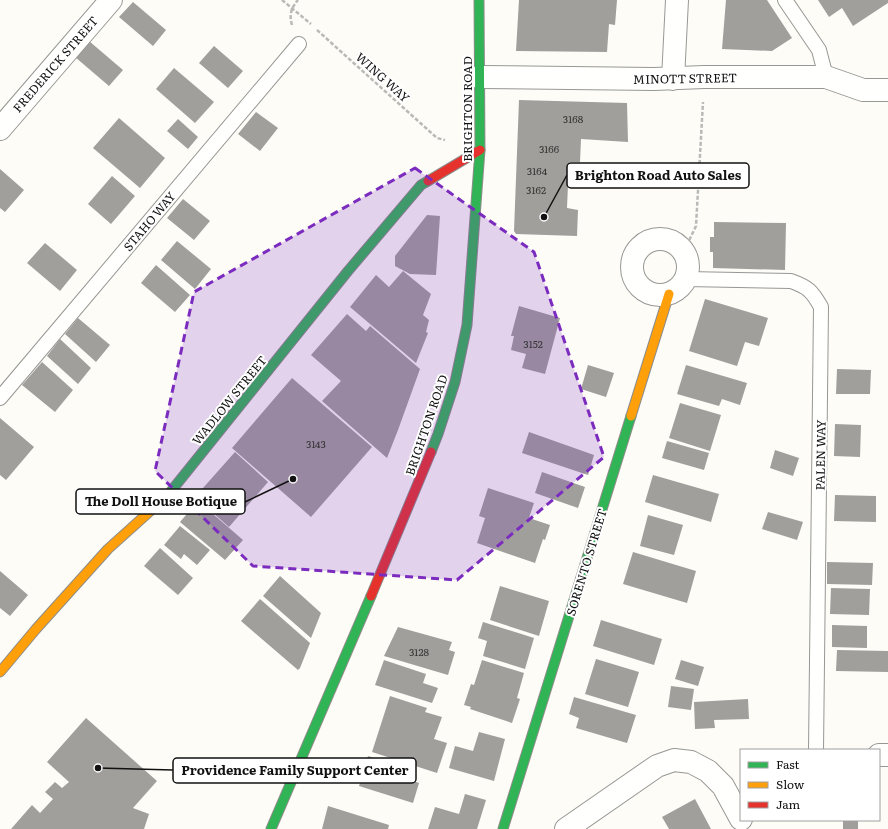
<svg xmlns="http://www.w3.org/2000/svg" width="888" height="829" font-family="Literata,serif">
	<rect width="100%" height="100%" fill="#fdfcf7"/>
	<path fill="#a19f9c" d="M 519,0 L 617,0 L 615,25 L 609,24 L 607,52 L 516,51 Z
		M 726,0 L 767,0 L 792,38 L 772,51 L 722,49 Z
		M 818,0 L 888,0 L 888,3 L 853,26 L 842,8 L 829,17 Z
		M 133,2 L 166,30 L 153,46 L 119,17 Z
		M 89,41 L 123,70 L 109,86 L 75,57 Z
		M 214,46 L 243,71 L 228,88 L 199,63 Z
		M 174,68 L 214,102 L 195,123 L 156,89 Z
		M 519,100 L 627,103 L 628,142 L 581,139 L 580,162 L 569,162 L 567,208 L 578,210 L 577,236 L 516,234 L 514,231 Z
		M 256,112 L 278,128 L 260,151 L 238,134 Z
		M 119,118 L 165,158 L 140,188 L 93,148 Z
		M 178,119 L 198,137 L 188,149 L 167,131 Z
		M 0,169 L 24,190 L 5,212 L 0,208 Z
		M 112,176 L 135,196 L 111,224 L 88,204 Z
		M 183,199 L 210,221 L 194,240 L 167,218 Z
		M 427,215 L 440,216 L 436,275 L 410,274 L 395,266 L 395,256 Z
		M 714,222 L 786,223 L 785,270 L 713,268 L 713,252 L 710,252 L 710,237 L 714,237 Z
		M 177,241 L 211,269 L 195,289 L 161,260 Z
		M 45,243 L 77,270 L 60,291 L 27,263 Z
		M 156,265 L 190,295 L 175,312 L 141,283 Z
		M 403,271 L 431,294 L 423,315 L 429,320 L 426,332 L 428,333 L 416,363 L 350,307 L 376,275 L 389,287 Z
		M 705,299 L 768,318 L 759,346 L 745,342 L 737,366 L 689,351 Z
		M 519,306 L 560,318 L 545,374 L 522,368 L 526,354 L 511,350 L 514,336 L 511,336 Z
		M 347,314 L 366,331 L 370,326 L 420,369 L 398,430 L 387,458 L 322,401 L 341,381 L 311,355 Z
		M 78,318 L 110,345 L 96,362 L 65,334 Z
		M 60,339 L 91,368 L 78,384 L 47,356 Z
		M 42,362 L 73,390 L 55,412 L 22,385 Z
		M 588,365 L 614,373 L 606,397 L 581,389 Z
		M 686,365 L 747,383 L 740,405 L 722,399 L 719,406 L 677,394 Z
		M 837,369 L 871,370 L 870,394 L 836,394 Z
		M 292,378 L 372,447 L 311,517 L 232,448 Z
		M 680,403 L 721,415 L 710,451 L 669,438 Z
		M 0,418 L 34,447 L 6,480 L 0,475 Z
		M 835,424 L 861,425 L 860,457 L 834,456 Z
		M 529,432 L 594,455 L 588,475 L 522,453 Z
		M 667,441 L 709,453 L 704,470 L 662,458 Z
		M 775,450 L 799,458 L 793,476 L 770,468 Z
		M 235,452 L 268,482 L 229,527 L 195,497 Z
		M 542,472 L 585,487 L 578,508 L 535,493 Z
		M 653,475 L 719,494 L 711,522 L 645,502 Z
		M 488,488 L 534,503 L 529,518 L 550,525 L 545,540 L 543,539 L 535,563 L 477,543 L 485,518 L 479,516 Z
		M 835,495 L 876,496 L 876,522 L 834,521 Z
		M 198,501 L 243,540 L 225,560 L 180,522 Z
		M 768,512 L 803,522 L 797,540 L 762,529 Z
		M 648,515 L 683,525 L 674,555 L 640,546 Z
		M 180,526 L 210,550 L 197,565 L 184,554 L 181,559 L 164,545 Z
		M 160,548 L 193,578 L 178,595 L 144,566 Z
		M 633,552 L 696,571 L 687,603 L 623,584 Z
		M 827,562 L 873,563 L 872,585 L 827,584 Z
		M 0,571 L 28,595 L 10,616 L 0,608 Z
		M 280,576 L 321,613 L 311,638 L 263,596 Z
		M 500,586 L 549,601 L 539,636 L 490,620 Z
		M 831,588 L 870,589 L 869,615 L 830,614 Z
		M 260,599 L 310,643 L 300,668 L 298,670 L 241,621 Z
		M 601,620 L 662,639 L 654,665 L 593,646 Z
		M 483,622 L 534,638 L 525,669 L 483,656 L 487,641 L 478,638 Z
		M 832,625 L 867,626 L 867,648 L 832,647 Z
		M 398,627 L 452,642 L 449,650 L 455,652 L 448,675 L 384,656 Z
		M 837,650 L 888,651 L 888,672 L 836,671 Z
		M 596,659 L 639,672 L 628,707 L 585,694 Z
		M 384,660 L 426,674 L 423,683 L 438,688 L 432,703 L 375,685 Z
		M 482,660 L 524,673 L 517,698 L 520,699 L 512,723 L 470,709 L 471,707 L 464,705 L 471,684 L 474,685 Z
		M 681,660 L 704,667 L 698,686 L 675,679 Z
		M 671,686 L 694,689 L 691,710 L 668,707 Z
		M 390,696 L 427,708 L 425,712 L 442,717 L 434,739 L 447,743 L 437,773 L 372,752 Z
		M 574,697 L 636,715 L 627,743 L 576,728 L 579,718 L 569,714 Z
		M 748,699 L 749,719 L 714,720 L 715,728 L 695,729 L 694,702 Z
		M 86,718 L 157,781 L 133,808 L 149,814 L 144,829 L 11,829 L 32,805 L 40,813 L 53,799 L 45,792 L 55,782 L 62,788 L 69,782 L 47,762 Z
		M 479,732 L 505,739 L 494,781 L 449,768 L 455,746 L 473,751 Z
		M 368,756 L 408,769 L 405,778 L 419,783 L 413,803 L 359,786 Z
		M 465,794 L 486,800 L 477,829 L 428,829 L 435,807 L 459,814 Z
		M 695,799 L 711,829 L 669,829 L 662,817 Z
		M 328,806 L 389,825 L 388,829 L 322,829 Z
		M 843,820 L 858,820 L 858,829 L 843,829 Z"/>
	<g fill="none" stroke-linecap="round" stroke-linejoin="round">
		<defs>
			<path id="lane" d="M 785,0 L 819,50 L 826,77
				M 686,279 L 791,281 C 808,287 812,291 821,307 L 816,750
				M 0,398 L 299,44"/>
			<path id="street" d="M 479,77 L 654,79 L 704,77 L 826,77 L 863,90 L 888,90
				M 673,79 L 677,0
				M 0,129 L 111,0
				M632 267a28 28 0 1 1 56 0a28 28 0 1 1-56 0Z
				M 879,755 L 888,755
				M 566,829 L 657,766 L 674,760 L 691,762 L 708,771 L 723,786 L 741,819"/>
			<path id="fast" d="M 431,452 L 438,434 L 455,382 L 467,325 L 480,150 L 479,0
				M 168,495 L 348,271 L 421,185 L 428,181
				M 271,829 L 371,596
				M 503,829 L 631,416"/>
			<path id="slow" d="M 631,416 L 669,294
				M 0,672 L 36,629 L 108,549 L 168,495"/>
			<path id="jam" d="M 428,181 L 480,150
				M 371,596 L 431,452"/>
		</defs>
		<use href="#lane" stroke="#979795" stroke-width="16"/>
		<use href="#street" stroke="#979795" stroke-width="24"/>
		<use href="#fast" stroke="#8e8d8b" stroke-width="11"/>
		<use href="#slow" stroke="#8e8d8b" stroke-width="11"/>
		<use href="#jam" stroke="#8e8d8b" stroke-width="11"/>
		<path stroke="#b9b9b8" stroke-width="2.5" stroke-dasharray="4 2" stroke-linecap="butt" d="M 282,0 L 311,24
			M 292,25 C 289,15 291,8 298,0
			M 317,30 L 437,138 L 445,140
			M 684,251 L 696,226 L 703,102"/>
		<use href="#lane" stroke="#fffffe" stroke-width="14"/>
		<use href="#street" stroke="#fffffe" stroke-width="22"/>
		<use href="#fast" stroke="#30b455" stroke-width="9"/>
		<use href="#slow" stroke="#ff9f0a" stroke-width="9"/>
		<use href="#jam" stroke="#e5322d" stroke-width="9"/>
	</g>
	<path fill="#7b2cbf" fill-opacity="0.2" stroke="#7b2cbf" stroke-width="3" stroke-dasharray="8 5" stroke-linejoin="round" d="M 415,168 L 534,252 L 604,457 L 457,580 L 253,566 L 155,471 L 194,292 Z"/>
	<g text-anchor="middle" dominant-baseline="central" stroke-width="4" stroke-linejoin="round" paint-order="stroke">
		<g font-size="10" fill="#353434">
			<text x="573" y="118">3168</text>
			<text x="549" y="148">3166</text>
			<text x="537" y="170">3164</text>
			<text x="536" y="189">3162</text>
			<text x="533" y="343">3152</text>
			<text x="316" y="443">3143</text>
			<text x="419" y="651">3128</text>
		</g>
		<g font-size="12" fill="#111" stroke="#fff">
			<text transform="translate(55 64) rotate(-49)">FREDERICK STREET</text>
			<text transform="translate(383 77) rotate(42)">WING WAY</text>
			<text transform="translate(685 78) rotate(-1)">MINOTT STREET</text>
			<text transform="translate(467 109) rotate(-90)">BRIGHTON ROAD</text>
			<text transform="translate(149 221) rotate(-50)">STAHO WAY</text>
			<text transform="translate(229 400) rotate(-51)">WADLOW STREET</text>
			<text transform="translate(426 425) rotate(-71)">BRIGHTON ROAD</text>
			<text transform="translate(820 455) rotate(-89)">PALEN WAY</text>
			<text transform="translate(586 562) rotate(-73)">SORENTO STREET</text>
		</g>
	</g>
	<path fill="none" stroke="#111" stroke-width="1.5" d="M544 217L567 175M293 479L245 502M98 768L173 770"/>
	<g fill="#111" stroke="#fff" stroke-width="1.5">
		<circle cx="544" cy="217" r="4"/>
		<circle cx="293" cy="479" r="4"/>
		<circle cx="98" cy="768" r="4"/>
	</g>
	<g fill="#fff" stroke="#111" stroke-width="1.5">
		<rect x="567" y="163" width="182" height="25" rx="4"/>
		<rect x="76" y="489" width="169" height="25" rx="4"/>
		<rect x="173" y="758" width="243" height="25" rx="4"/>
	</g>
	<g font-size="13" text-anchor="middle" font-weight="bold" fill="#111">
		<text x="658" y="180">Brighton Road Auto Sales</text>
		<text x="161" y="506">The Doll House Botique</text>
		<text x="295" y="775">Providence Family Support Center</text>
	</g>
	<rect x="740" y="749" width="140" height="72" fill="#ffffff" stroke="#a0a0a0"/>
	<rect x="748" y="762" width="20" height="6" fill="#30b455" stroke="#a0a0a0"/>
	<text x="776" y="769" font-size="12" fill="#111111">Fast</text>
	<rect x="748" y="782" width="20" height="6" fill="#ff9f0a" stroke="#a0a0a0"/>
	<text x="776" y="789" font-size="12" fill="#111111">Slow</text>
	<rect x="748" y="802" width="20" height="6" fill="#e5322d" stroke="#a0a0a0"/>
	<text x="776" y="809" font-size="12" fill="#111111">Jam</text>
</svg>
